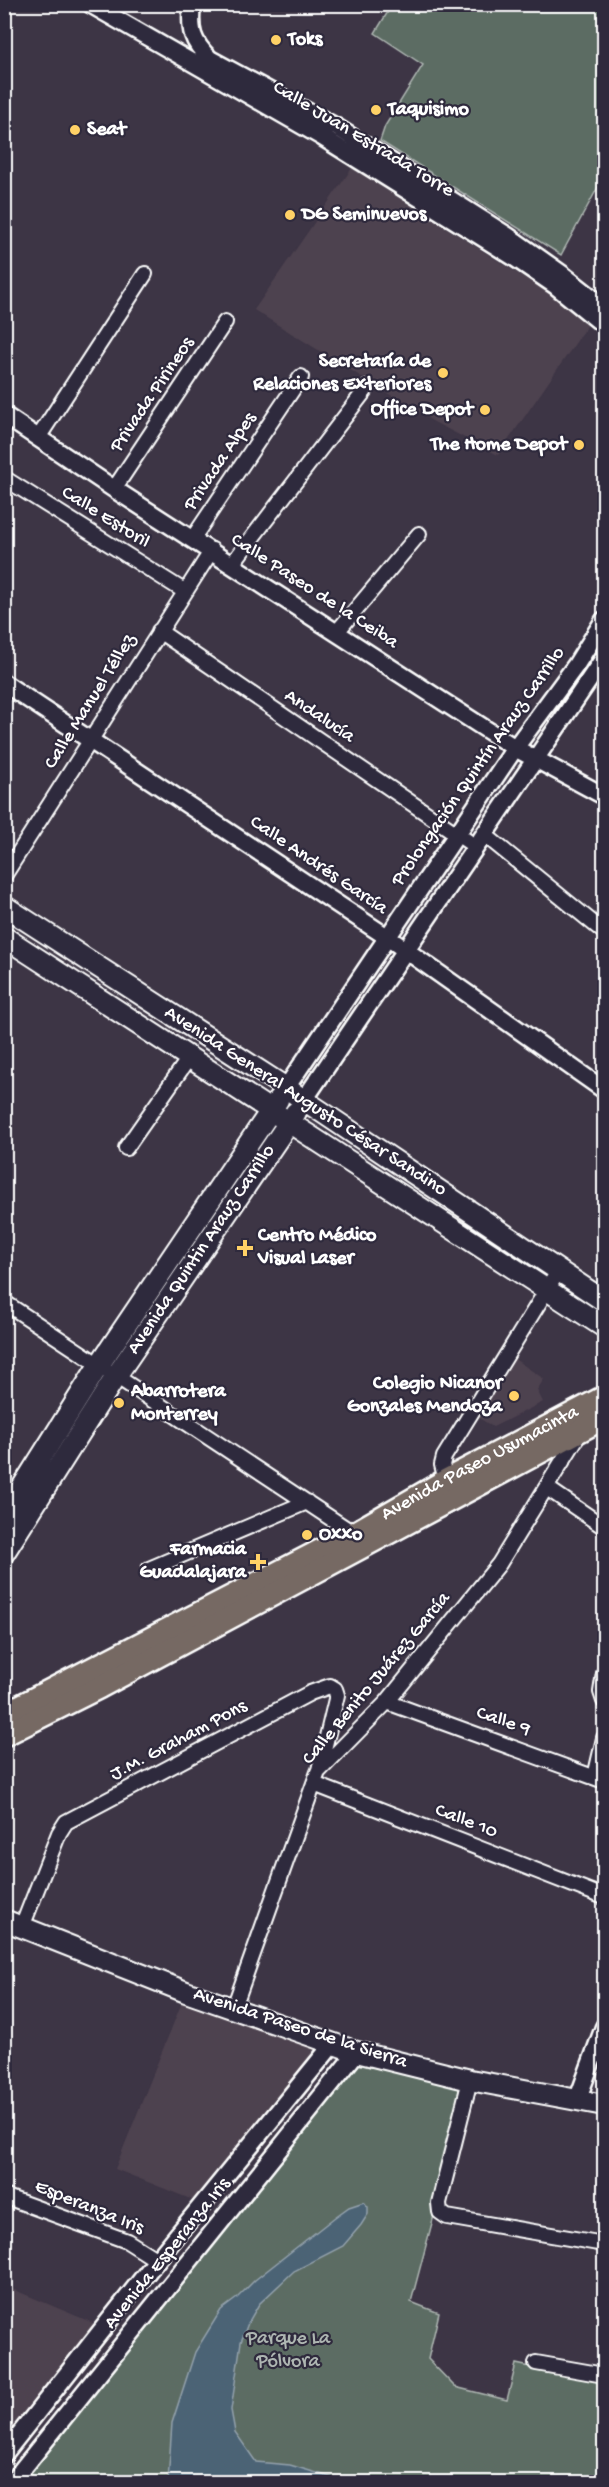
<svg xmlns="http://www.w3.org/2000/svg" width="609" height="2487" font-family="'Gochi Hand',sans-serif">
	<rect width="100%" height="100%" fill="#3d3545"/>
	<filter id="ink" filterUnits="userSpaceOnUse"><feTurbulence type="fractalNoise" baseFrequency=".0167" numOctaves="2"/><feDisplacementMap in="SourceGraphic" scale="12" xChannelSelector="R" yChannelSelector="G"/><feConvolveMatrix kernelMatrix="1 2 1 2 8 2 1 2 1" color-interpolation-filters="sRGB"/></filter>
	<g filter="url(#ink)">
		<path fill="#4e424f" d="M 352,168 L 528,280 L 532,275 L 592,319 L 498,455 L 434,422 L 254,310 Z
			M 513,1358 L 544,1379 L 537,1390 L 543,1402 L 493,1427 L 476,1416 Z
			M 186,1992 L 333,2044 L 203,2204 L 115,2169 Z
			M 5,2286 L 105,2328 L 5,2454 Z"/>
		<path fill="#5c6c64" stroke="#aeb6b2" stroke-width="1.5" d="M 392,5 L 604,5 L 604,176 L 561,255 L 380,141 L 385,126 L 423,65 L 375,33 Z
			M 357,2052 L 470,2080 L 411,2302 L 439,2313 L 428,2359 L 455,2387 L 507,2400 L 516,2364 L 604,2383 L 604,2482 L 12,2482 Z"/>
		<path fill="#4b6375" stroke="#93a1ac" stroke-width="1.5" d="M 364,2202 L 368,2207 L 368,2214 L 361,2225 L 343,2246 L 294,2271 L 259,2304 L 248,2323 L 241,2342 L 231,2410 L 235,2432 L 256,2462 L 290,2465 L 347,2482 L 168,2482 L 172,2423 L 195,2352 L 221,2310 L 237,2298 L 255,2280 L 335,2217 L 349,2207 Z"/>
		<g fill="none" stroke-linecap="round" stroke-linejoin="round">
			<defs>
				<path id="minor" d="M 38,438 L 145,274
					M 4,478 L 184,591
					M 114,489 L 225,322
					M 193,538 L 301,377
					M 232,564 L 367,388
					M 159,631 L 476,847
					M 336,633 L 419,534
					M 485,835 L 604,932
					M 4,876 L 212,550
					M 126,1148 L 189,1058
					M 4,1302 L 359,1537
					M 446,1480 L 442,1465 L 444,1457 L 559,1270
					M 547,1488 L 604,1527
					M 149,1569 L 307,1502
					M 604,1673 L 601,1692 L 604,1701
					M 387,1702 L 604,1781
					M 595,1777 L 604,1738
					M 314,1784 L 604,1897
					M 22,1927 L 59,1833 L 66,1822 L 310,1693 L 330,1686 L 335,1689 L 337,1695 L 319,1770
					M 233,2010 L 318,1772 L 387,1702 L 499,1564 L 581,1431
					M 470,2080 L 439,2203 L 440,2212 L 447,2217 L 604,2244
					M 4,2196 L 127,2241 L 157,2260
					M 536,2363 L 604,2375"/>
				<path id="tertiary" d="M 90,4 L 322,137 L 512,256 L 556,286 L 604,325
					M 192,4 C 189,30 192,42 210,59 L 338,128 L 508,236 L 562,274 L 604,307
					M 4,415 L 114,489 L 515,748 L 604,796
					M 4,683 L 387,937 L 604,1090
					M 286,1088 L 515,748 L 576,665 L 604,620
					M 304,1100 L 604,658
					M 577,2101 L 604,2027
					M 4,2454 L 157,2260 L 333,2044
					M 12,2482 L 357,2052"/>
				<path id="secondary" d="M 4,906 L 286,1088 L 604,1301
					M 4,937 L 604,1327
					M 4,1516 L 99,1365 L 278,1100
					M 4,1553 L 116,1376 L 296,1112
					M 4,1920 L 186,1992 L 357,2052 L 470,2080 L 604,2105"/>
				<g id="primary">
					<path id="s1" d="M 4,1714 L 354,1533 L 446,1480 L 604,1397"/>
					<path d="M 4,1735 L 100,1687 L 604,1418"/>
				</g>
			</defs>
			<use href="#minor" stroke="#fff" stroke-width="18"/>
			<use href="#tertiary" stroke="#fff" stroke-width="21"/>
			<use href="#secondary" stroke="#fff" stroke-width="24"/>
			<use href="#primary" stroke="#fff" stroke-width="26"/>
			<use href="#minor" stroke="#2f2a3d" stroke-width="14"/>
			<use href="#tertiary" stroke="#2f2a3d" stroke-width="16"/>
			<use href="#secondary" stroke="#2f2a3d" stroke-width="20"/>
			<use href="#primary" stroke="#766964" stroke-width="21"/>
		</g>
	</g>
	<g fill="#ffd166" stroke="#2f2a3d" stroke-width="2">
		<circle cx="276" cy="40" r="6"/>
		<circle cx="376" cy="110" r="6"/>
		<circle cx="75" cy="130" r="6"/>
		<circle cx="290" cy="215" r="6"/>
		<circle cx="443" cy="373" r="6"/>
		<circle cx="485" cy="410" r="6"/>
		<circle cx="579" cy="445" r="6"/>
		<path d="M242 1239h6v6h6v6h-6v6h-6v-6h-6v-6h6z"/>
		<circle cx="514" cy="1396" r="6"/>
		<circle cx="119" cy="1403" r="6"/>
		<circle cx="307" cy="1535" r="6"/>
		<path d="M255 1553h6v6h6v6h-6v6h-6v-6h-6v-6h6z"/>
	</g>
	<g text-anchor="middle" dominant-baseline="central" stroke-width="4.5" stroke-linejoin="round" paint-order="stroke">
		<g font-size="20" font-weight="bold" fill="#fff" stroke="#2f2a3d" text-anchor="start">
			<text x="288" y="40">Toks</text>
			<text x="388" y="110">Taquisimo</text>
			<text x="87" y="130">Seat</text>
			<text x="302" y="215">DG Seminuevos</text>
			<text x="431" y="362" text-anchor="end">Secretaría de<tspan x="431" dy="23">Relaciones Exteriores</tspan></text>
			<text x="473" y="410" text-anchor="end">Office Depot</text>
			<text x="567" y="445" text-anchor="end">The Home Depot</text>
			<text x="258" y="1236">Centro Médico<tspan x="258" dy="23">Visual Laser</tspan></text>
			<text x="502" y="1384" text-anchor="end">Colegio Nicanor<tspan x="502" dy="23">Gonzales Mendoza</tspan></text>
			<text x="131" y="1392">Abarrotera<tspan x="131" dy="23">Monterrey</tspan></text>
			<text x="319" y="1535">Oxxo</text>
			<text x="246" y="1550" text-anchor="end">Farmacia<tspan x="246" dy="23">Guadalajara</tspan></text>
		</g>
		<g font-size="20" fill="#fff" stroke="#2f2a3d">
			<text transform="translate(363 140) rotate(31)">Calle Juan Estrada Torre</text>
			<text transform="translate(153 395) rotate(-56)">Privada Pirineos</text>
			<text transform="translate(221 462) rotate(-56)">Privada Alpes</text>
			<text transform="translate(105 518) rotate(32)">Calle Estoril</text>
			<text transform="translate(314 592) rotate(33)">Calle Paseo de la Ceiba</text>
			<text transform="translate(91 702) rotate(-58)">Calle Manuel Téllez</text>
			<text transform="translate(319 717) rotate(34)">Andalucía</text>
			<text transform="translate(479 767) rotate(-55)">Prolongación Quintín Arauz Carrillo</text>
			<text transform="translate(318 866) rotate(34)">Calle Andrés García</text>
			<text transform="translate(305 1102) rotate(33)">Avenida General Augusto César Sandino</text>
			<text transform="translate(202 1250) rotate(-56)">Avenida Quintin Arauz Carrillo</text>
			<text stroke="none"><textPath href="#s1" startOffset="538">Avenida Paseo Usumacinta</textPath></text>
			<text transform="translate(377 1679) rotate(-50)">Calle Benito Juárez García</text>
			<text transform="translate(503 1722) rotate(19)">Calle 9</text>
			<text transform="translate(179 1741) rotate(-28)">J.M. Graham Pons</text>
			<text transform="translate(466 1822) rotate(21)">Calle 10</text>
			<text transform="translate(300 2029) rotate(18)">Avenida Paseo de la Sierra</text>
			<text transform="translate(89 2208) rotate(22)">Esperanza Iris</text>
			<text transform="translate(168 2254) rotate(-51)">Avenida Esperanza Iris</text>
		</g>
		<g font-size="20" fill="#aeb6b2" stroke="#2f2a3d">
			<text x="288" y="2339">Parque La<tspan x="288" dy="23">Pólvora</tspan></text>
		</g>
	</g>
	<rect width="609" height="2487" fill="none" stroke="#2f2a3d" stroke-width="24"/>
	<rect x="12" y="12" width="585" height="2463" fill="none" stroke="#fff" stroke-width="2" filter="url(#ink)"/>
</svg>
